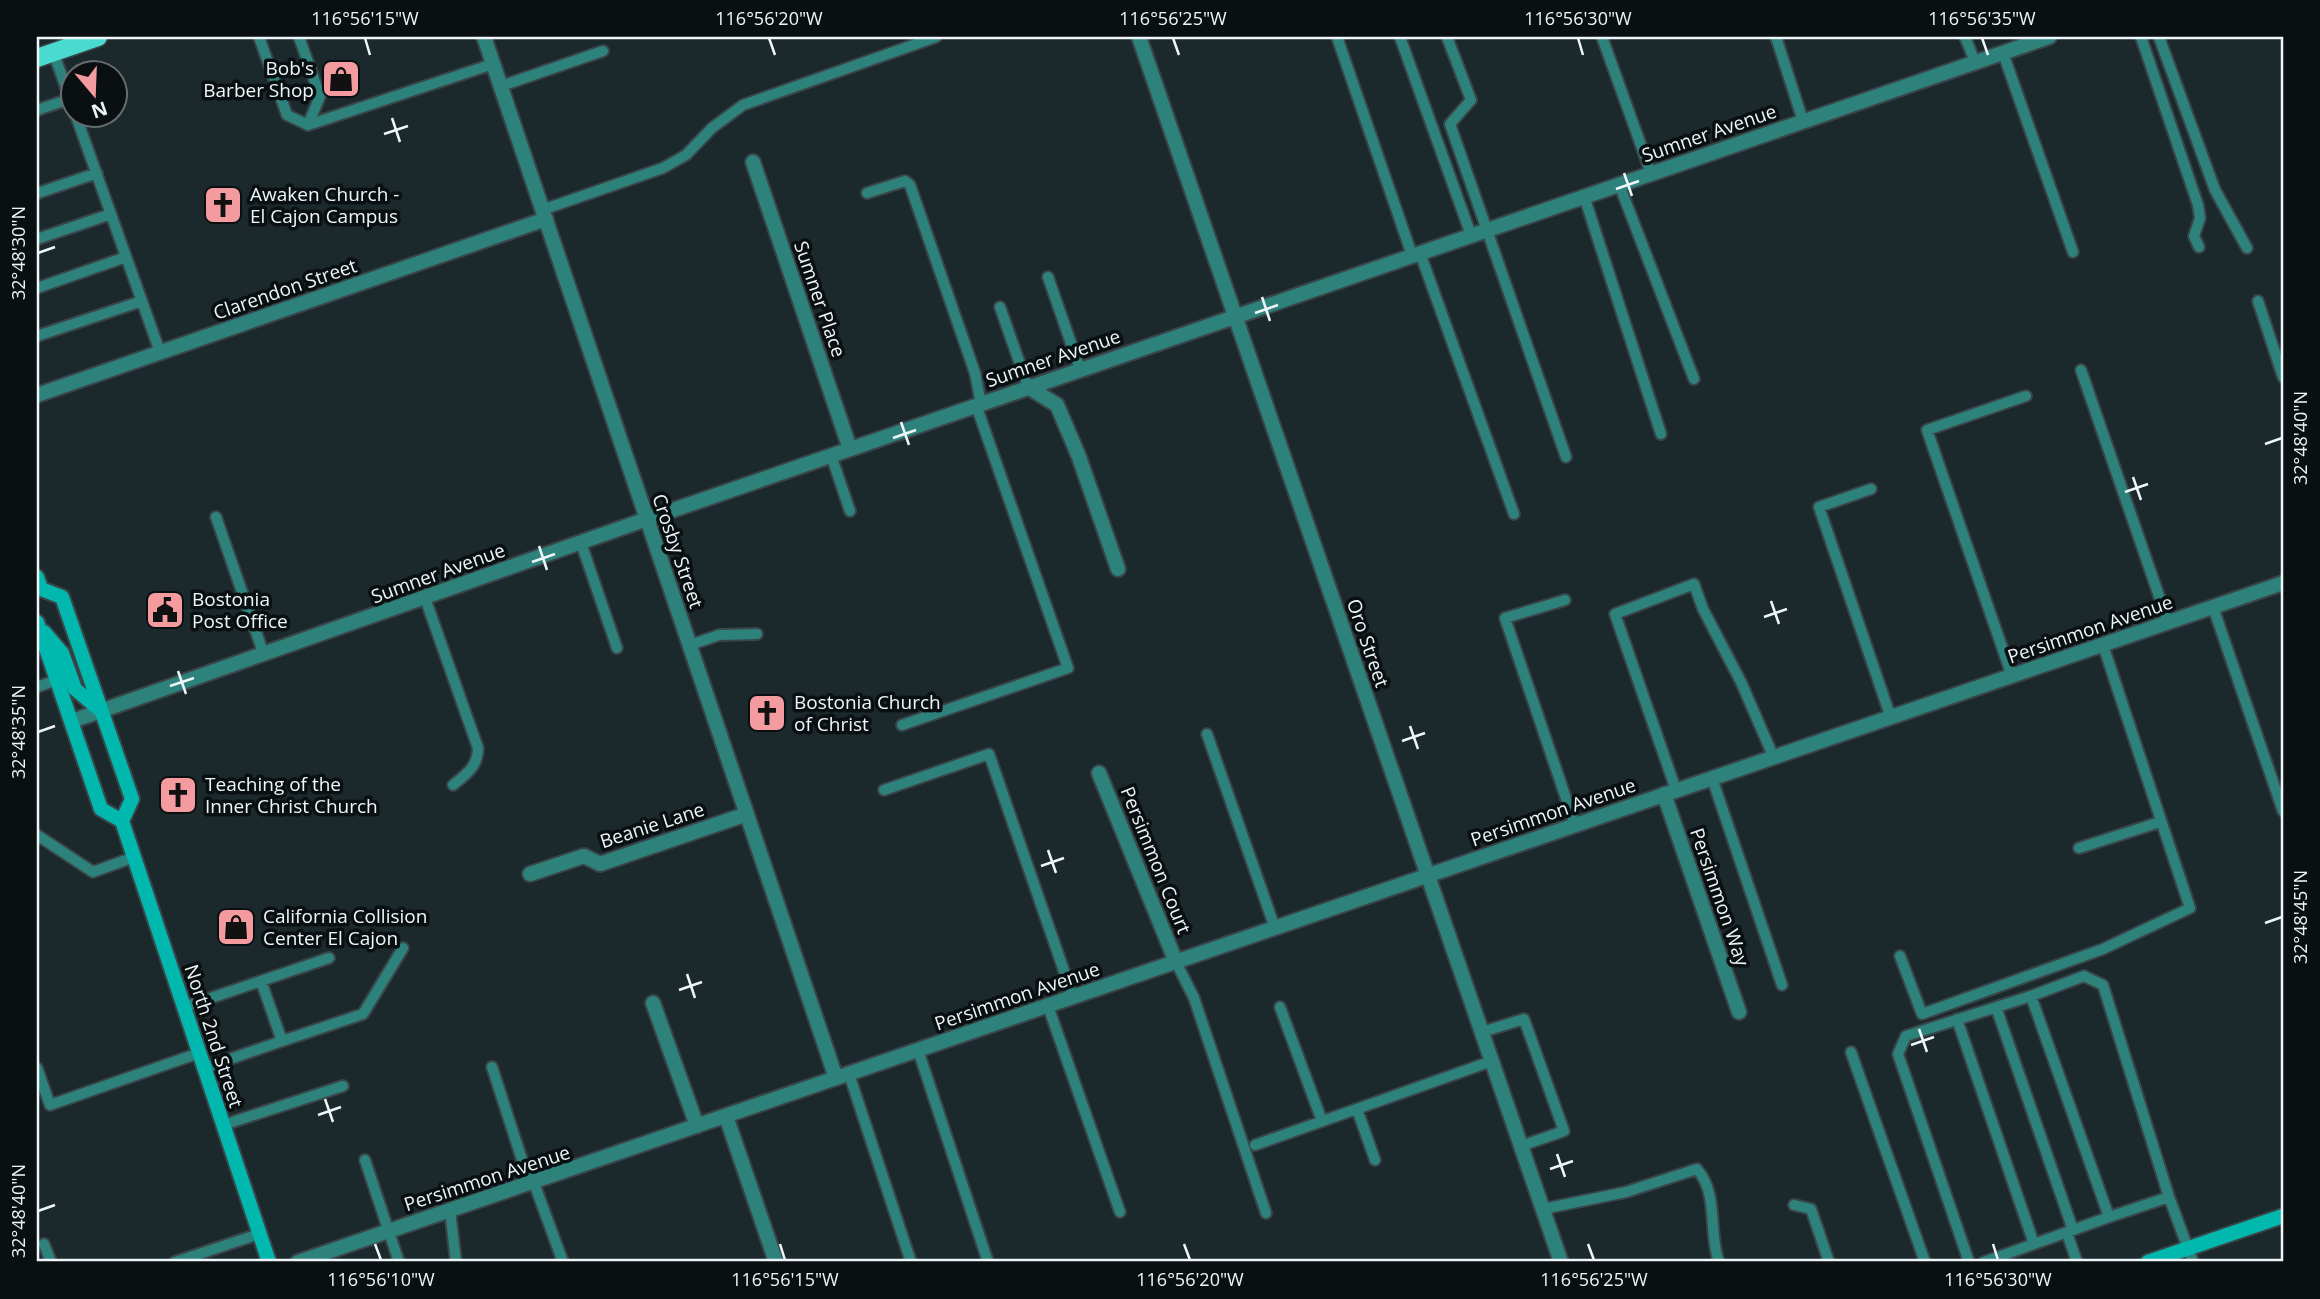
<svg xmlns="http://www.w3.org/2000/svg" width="2320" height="1299" font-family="'Open Sans',sans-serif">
	<rect width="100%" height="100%" fill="#1b282c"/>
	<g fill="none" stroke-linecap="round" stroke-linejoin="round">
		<defs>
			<path id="service" d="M 259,37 L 287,115 L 308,125 L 493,64
				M 299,37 L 320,96 L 308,125
				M 1337,37 L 1412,255
				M 1400,37 L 1471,235
				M 1447,37 L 1471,100 L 1450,124 L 1566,457
				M 1602,37 L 1651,173
				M 1776,37 L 1803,121
				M 1965,37 L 1975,62
				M 2141,37 L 2198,205 L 2200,218 L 2194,236 L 2199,247
				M 2159,37 L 2215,190 L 2247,248
				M 53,52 L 74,109
				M 2003,53 L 2073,252
				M 501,86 L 603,51
				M 37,110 L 70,99
				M 76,116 L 160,352
				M 1619,184 L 1694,379
				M 38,193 L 97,173
				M 867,193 L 905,181 L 910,185 L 975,373 L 981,404
				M 1584,196 L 1661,434
				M 542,210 L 663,168 L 686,155 L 712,128 L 743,105 L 936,37
				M 37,239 L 111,214
				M 1420,253 L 1514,514
				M 1048,277 L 1080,369
				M 37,288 L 126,257
				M 2258,301 L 2283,377
				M 1000,307 L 1028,387
				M 37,336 L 142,301
				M 2081,370 L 2168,622
				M 831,455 L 850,511
				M 1871,489 L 1819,507 L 1891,718
				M 216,517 L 264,655
				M 581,543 L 617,648
				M 425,598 L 478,748 C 478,766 467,774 453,785
				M 1565,600 L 1505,618 L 1575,825
				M 2213,607 L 2283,811
				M 690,645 L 719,635 L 757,634
				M 2012,676 L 1927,430 L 2026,396
				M 37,687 L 57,680
				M 902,725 L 1068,668 L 976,405
				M 1207,734 L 1275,928
				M 1712,778 L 1782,985
				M 884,790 L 989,754 L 1073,997
				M 1676,790 L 1615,614 L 1694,584 L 1703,609 L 1741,682 L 1774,758
				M 37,835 L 93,872 L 134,857
				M 2079,848 L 2160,822
				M 1900,956 L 1922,1014 L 2103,949 L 2190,908 L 2103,645
				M 1176,962 L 1194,998 L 1266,1213
				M 261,981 L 282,1041 L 363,1014 L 403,948
				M 2031,996 L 2084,976 L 2103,985 L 2169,1197
				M 1048,1006 L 1120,1212
				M 184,1007 L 329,958
				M 1280,1007 L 1322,1121
				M 1996,1007 L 2073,1230
				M 1957,1019 L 2034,1244
				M 1482,1032 L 1524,1019 L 1564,1131 L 1521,1146
				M 918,1050 L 988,1262
				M 1851,1052 L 1925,1262
				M 492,1067 L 526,1172 L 534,1183 L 563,1262
				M 37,1068 L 50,1105 L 199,1053
				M 204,1068 L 282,1041
				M 849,1074 L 911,1262
				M 1357,1109 L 1375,1160
				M 223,1125 L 343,1086
				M 1255,1145 L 1492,1061
				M 365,1160 L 399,1262
				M 1794,1205 L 1811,1209 L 1829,1262
				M 1543,1209 L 1626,1192 L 1697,1169 C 1719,1194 1708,1233 1719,1262
				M 450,1210 L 456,1262
				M 2109,1217 L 2169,1197 L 2193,1262
				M 2067,1233 L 2077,1262
				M 44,1244 L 51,1262
				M 175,1262 L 259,1234
				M 1969,1262 L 1898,1054 L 1906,1036 L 2031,996 L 2109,1217 L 1984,1262"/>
			<path id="minor" d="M 484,37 L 836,1078
				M 1139,37 L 1561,1262
				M 753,162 L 850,449
				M 1028,387 L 1057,405 L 1079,457 L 1118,569
				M 37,395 L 546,219
				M 72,721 L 647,519 L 2049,37
				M 1099,773 L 1176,962
				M 1664,794 L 1739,1012
				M 530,874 L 584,856 L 600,864 L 747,814
				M 653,1003 L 697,1126
				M 726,1116 L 776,1262
				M 298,1262 L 2283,583"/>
			<path id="secondary" d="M 37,577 L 41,589 L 62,597 L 132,799 L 122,821
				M 37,622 L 101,809 L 122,821 L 269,1262
				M 44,632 L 62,653 L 75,689 L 100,710
				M 2148,1262 L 2283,1216"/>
			<path id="primary" d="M 37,58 L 98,37"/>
		</defs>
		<use href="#service" stroke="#394549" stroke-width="14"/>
		<use href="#minor" stroke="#394549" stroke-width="18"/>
		<use href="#secondary" stroke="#394549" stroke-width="18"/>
		<use href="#primary" stroke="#394549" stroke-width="21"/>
		<use href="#service" stroke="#2d827c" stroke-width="10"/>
		<use href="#minor" stroke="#2d827c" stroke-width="14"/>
		<use href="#secondary" stroke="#00b8ad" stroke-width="14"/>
		<use href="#primary" stroke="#4adbd0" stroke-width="18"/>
	</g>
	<path fill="none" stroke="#eef6f9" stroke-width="2.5" d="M 365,38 L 370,55M 769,38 L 775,55M 1173,38 L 1179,55M 1578,38 L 1583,55M 1982,38 L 1988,55M 392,118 L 400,142M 384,134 L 408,126M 1624,173 L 1632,196M 1616,189 L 1639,181M 38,253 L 55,247M 1262,297 L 1270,321M 1255,313 L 1278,305M 901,422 L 909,445M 893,438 L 916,430M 2265,444 L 2282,438M 2133,477 L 2141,500M 2125,492 L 2148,484M 539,546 L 547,570M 532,562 L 555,554M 1771,601 L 1779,624M 1764,617 L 1787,609M 178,671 L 186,694M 170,686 L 194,678M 1410,726 L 1418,749M 38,732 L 55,726M 1402,741 L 1425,733M 1048,850 L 1056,873M 1041,866 L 1064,858M 2265,923 L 2282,917M 687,974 L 695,998M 679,990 L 702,982M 1919,1029 L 1927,1052M 1911,1045 L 1934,1037M 325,1099 L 333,1122M 318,1115 L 341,1107M 1557,1154 L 1565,1177M 1550,1169 L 1573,1161M 38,1211 L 55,1205M 375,1244 L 381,1260M 780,1244 L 785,1260M 1184,1244 L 1190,1260M 1588,1244 L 1594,1260M 1993,1244 L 1998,1260"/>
	<defs>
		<symbol id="shop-square" viewBox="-11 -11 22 22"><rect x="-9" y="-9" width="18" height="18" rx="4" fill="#f49b9f" stroke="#0a1011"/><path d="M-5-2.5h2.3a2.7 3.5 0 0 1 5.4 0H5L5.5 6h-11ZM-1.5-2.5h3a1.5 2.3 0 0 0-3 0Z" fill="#111"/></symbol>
		<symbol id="church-square" viewBox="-11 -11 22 22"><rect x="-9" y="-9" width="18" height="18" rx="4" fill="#f49b9f" stroke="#0a1011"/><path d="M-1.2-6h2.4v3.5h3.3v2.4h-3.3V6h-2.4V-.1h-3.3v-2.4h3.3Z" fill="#111"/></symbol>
		<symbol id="civic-square" viewBox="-11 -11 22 22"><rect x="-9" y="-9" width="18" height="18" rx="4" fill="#f49b9f" stroke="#0a1011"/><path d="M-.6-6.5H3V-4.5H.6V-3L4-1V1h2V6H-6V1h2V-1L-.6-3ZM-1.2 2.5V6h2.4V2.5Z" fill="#111"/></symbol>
	</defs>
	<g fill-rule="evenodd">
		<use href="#shop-square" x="319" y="57" width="44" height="44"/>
		<use href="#church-square" x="201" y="183" width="44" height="44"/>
		<use href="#civic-square" x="143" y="588" width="44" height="44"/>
		<use href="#church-square" x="745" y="691" width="44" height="44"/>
		<use href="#church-square" x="156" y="773" width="44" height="44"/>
		<use href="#shop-square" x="214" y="905" width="44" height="44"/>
	</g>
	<g text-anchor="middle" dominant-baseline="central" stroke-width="7" stroke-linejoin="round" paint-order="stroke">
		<g font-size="19" fill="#eef6f9" stroke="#0a1011" text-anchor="start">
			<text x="314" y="68" text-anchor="end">Bob's<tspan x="314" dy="22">Barber Shop</tspan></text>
			<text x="250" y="194">Awaken Church -<tspan x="250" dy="22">El Cajon Campus</tspan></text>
			<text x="192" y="599">Bostonia<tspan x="192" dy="22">Post Office</tspan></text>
			<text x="794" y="702">Bostonia Church<tspan x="794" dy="22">of Christ</tspan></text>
			<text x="205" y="784">Teaching of the<tspan x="205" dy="22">Inner Christ Church</tspan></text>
			<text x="263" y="916">California Collision<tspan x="263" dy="22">Center El Cajon</tspan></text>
		</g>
		<g font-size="19" fill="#eef6f9" stroke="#0a1011">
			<text transform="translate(1709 133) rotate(-19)">Sumner Avenue</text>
			<text transform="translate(285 289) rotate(-19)">Clarendon Street</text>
			<text transform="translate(820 299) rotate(71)">Sumner Place</text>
			<text transform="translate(1053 358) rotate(-19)">Sumner Avenue</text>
			<text transform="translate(678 551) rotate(71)">Crosby Street</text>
			<text transform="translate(438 573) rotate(-20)">Sumner Avenue</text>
			<text transform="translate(2090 629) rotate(-19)">Persimmon Avenue</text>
			<text transform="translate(1368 643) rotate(71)">Oro Street</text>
			<text transform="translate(1553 812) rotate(-19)">Persimmon Avenue</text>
			<text transform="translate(652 825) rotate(-18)">Beanie Lane</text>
			<text transform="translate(1156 860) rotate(68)">Persimmon Court</text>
			<text transform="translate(1720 897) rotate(71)">Persimmon Way</text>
			<text transform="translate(1017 996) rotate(-19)">Persimmon Avenue</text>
			<text transform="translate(214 1036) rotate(72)">North 2nd Street</text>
			<text transform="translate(487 1178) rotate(-18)">Persimmon Avenue</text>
		</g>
	</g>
	<rect width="2320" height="1299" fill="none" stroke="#0a1011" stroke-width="77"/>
	<g transform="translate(94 94) rotate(161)"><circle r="33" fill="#0a1011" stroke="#656c6e" stroke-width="2"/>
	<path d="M0-5L12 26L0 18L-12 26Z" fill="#f49b9f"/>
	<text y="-10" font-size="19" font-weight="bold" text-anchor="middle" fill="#eef6f9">N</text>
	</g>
	<rect x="38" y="38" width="2244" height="1222" fill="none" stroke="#eef6f9" stroke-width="2.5"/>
	<g font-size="18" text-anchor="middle" fill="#eef6f9">
		<text x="365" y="25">116°56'15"W</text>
		<text x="769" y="25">116°56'20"W</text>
		<text x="1173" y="25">116°56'25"W</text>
		<text x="1578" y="25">116°56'30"W</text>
		<text x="1982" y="25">116°56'35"W</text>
		<text transform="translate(19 253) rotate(-90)" y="6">32°48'30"N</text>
		<text transform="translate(2301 438) rotate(-90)" y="6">32°48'40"N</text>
		<text transform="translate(19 732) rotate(-90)" y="6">32°48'35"N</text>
		<text transform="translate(2301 917) rotate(-90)" y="6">32°48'45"N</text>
		<text transform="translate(19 1211) rotate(-90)" y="6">32°48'40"N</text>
		<text x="381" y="1286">116°56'10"W</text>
		<text x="785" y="1286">116°56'15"W</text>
		<text x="1190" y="1286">116°56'20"W</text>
		<text x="1594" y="1286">116°56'25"W</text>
		<text x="1998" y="1286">116°56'30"W</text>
	</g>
</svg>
